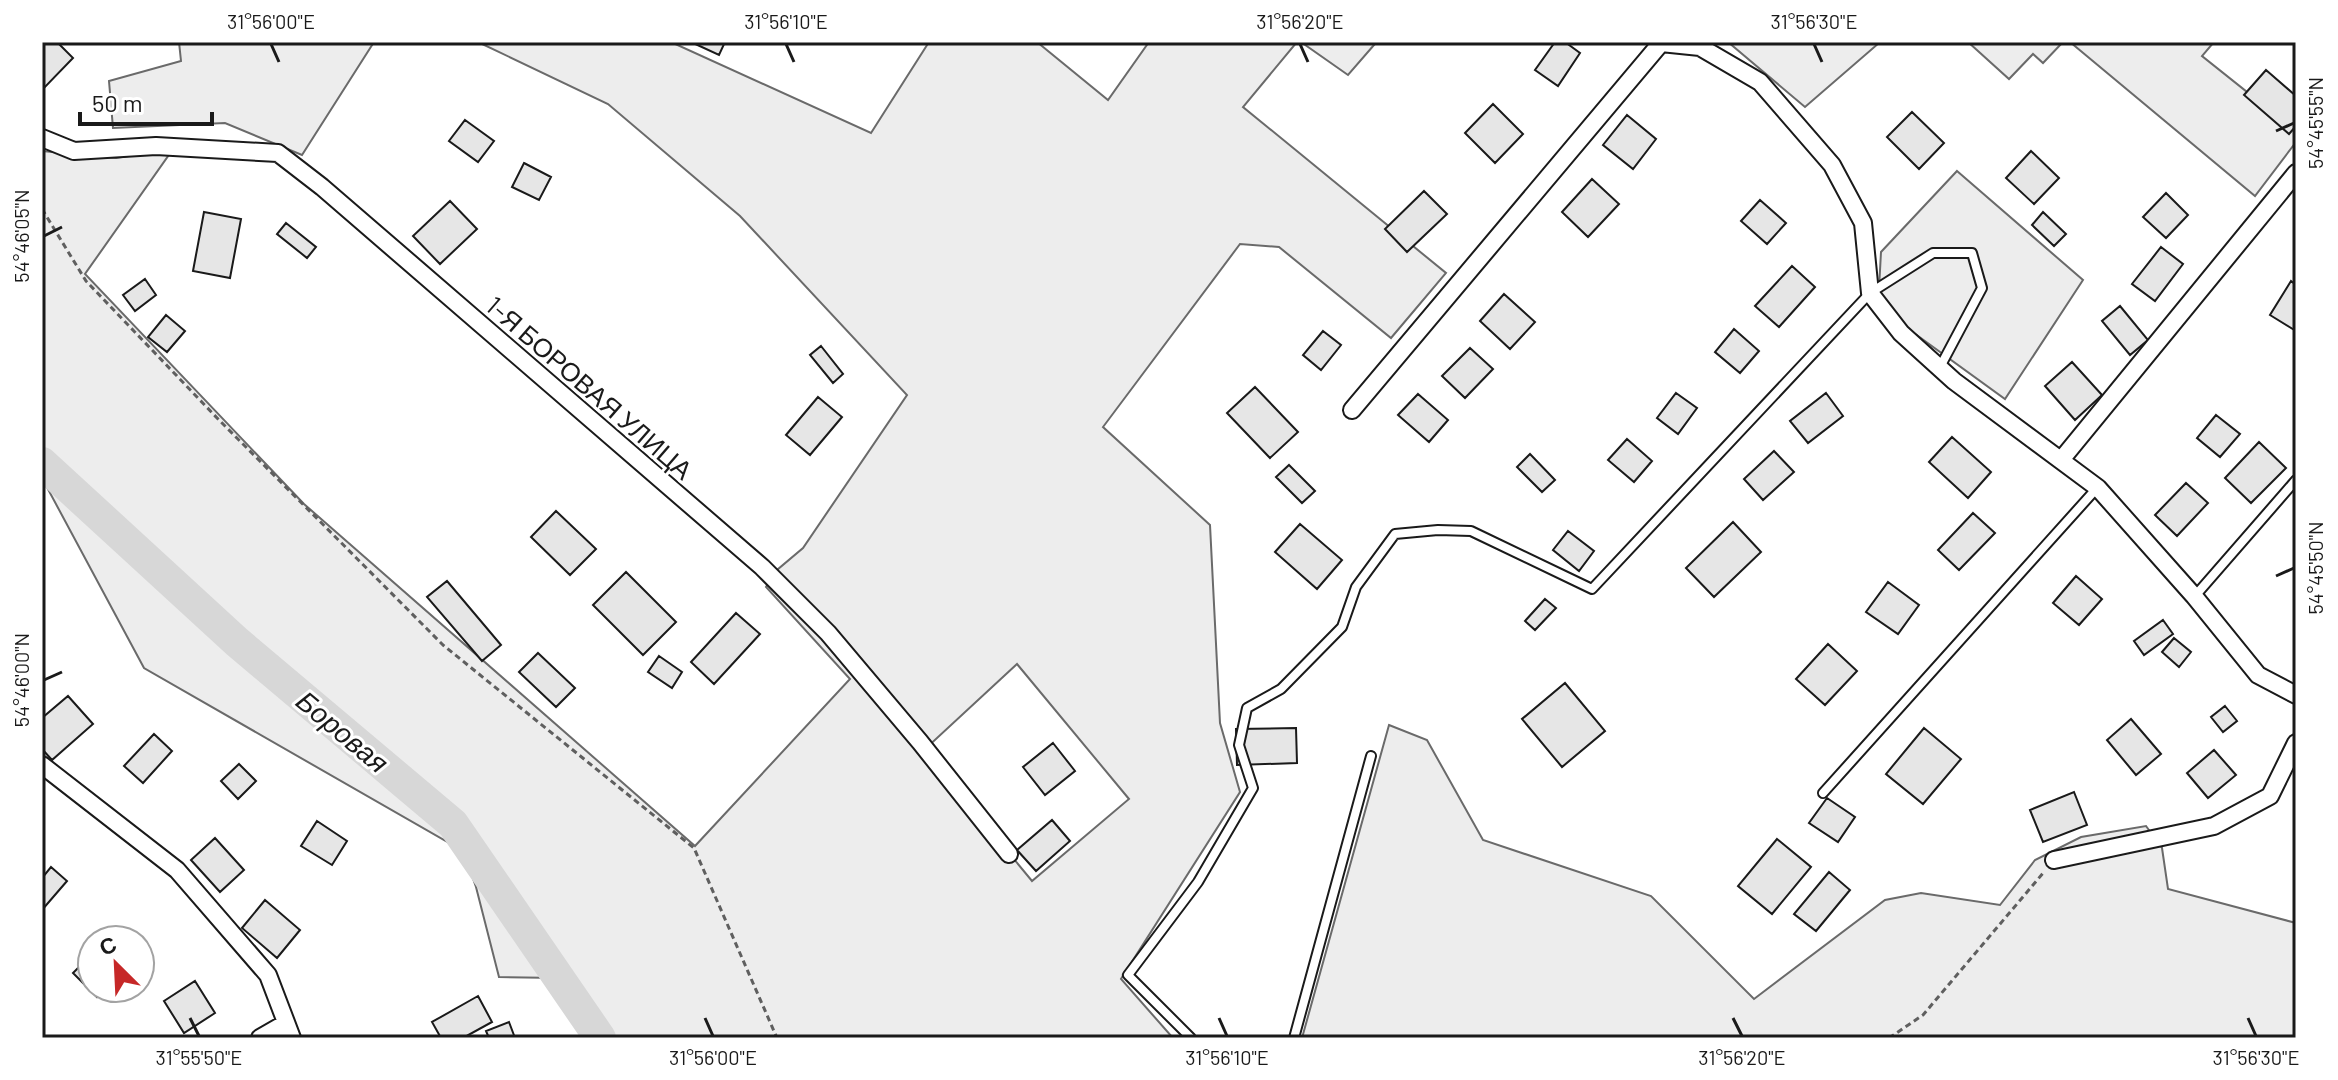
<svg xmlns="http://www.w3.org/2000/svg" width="2338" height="1080" font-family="Barlow,sans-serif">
	<rect width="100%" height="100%" fill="#fff"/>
	<path fill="#ededed" stroke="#6a6a6a" stroke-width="2" fill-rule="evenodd" d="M 179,42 L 374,42 L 302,155 L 225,123 L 113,128 L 109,81 L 181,61 Z
		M 478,42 L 671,42 L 871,133 L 929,42 L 1037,42 L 1108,100 L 1149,42 L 1297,42 L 1243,107 L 1446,273 L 1391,338 L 1279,247 L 1240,244 L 1103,427 L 1210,525 L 1220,723 L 1240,792 L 1121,979 L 1173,1038 L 595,1038 L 559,978 L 499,977 L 476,887 L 463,851 L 144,668 L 42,478 L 42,151 L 116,158 L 173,149 L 85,274 L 304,504 L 695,846 L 850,679 L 766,587 L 777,570 L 803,548 L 907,395 L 740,216 L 608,104 ZM 1017,664 L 1129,799 L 1032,881 L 924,750 Z
		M 1301,42 L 1371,42 L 1374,45 L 1348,75 Z
		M 1728,42 L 1878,42 L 1879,43 L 1805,107 Z
		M 1968,42 L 2063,42 L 2043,63 L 2033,54 L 2009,79 Z
		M 2070,42 L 2214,42 L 2202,56 L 2296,131 L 2296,142 L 2255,196 Z
		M 1957,171 L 2083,280 L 2005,399 L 1878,307 L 1881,252 Z
		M 1389,725 L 1427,740 L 1483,840 L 1651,896 L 1754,999 L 1885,900 L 1921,893 L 2000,905 L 2035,860 L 2081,837 L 2146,826 L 2162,848 L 2168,889 L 2296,923 L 2296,1038 L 1302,1038 Z"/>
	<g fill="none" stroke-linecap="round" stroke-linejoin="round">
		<path stroke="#d7d7d7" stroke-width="32" d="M 42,463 L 237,642 L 453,824 L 600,1038"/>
	</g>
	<path fill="#e6e6e6" stroke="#1a1a1a" stroke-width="2" d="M 42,42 L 57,42 L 73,58 L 44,88 Z
		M 691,42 L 725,42 L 719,55 Z
		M 1555,42 L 1565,42 L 1580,53 L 1558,86 L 1535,70 Z
		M 2266,70 L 2296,96 L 2296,126 L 2289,134 L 2244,95 Z
		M 1493,104 L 1523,134 L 1495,163 L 1465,133 Z
		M 1912,112 L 1944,143 L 1919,169 L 1887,137 Z
		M 1627,115 L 1656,139 L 1633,169 L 1603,145 Z
		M 465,120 L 494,141 L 478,162 L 449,141 Z
		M 2031,151 L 2059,178 L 2034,204 L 2006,178 Z
		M 524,163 L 551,177 L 539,200 L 512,187 Z
		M 1592,179 L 1619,204 L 1588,237 L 1562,212 Z
		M 1424,191 L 1447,214 L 1407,252 L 1385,229 Z
		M 2166,193 L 2188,215 L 2166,238 L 2143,217 Z
		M 1760,200 L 1786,223 L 1767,244 L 1741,221 Z
		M 450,201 L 477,229 L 440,264 L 413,236 Z
		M 204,212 L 241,219 L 230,278 L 193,271 Z
		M 2043,212 L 2066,234 L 2054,246 L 2032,225 Z
		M 286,223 L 316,247 L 307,258 L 277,234 Z
		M 2161,247 L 2183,264 L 2155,301 L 2132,284 Z
		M 1792,266 L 1815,287 L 1779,327 L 1755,306 Z
		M 145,279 L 156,295 L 135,311 L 123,295 Z
		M 2291,281 L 2296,285 L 2296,331 L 2270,315 Z
		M 1504,294 L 1535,322 L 1510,349 L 1480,321 Z
		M 2120,306 L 2148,340 L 2130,355 L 2102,321 Z
		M 166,315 L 185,331 L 167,352 L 148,337 Z
		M 1734,329 L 1759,351 L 1740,373 L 1715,352 Z
		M 1323,331 L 1341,345 L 1321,370 L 1303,355 Z
		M 821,346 L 843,374 L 833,383 L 810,355 Z
		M 1470,348 L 1493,369 L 1465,398 L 1442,376 Z
		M 2072,362 L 2102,395 L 2075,420 L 2045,386 Z
		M 1255,387 L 1298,432 L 1270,458 L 1227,413 Z
		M 1676,393 L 1697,408 L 1678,434 L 1657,418 Z
		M 1826,393 L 1843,416 L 1808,443 L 1790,421 Z
		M 1418,394 L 1448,420 L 1429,442 L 1398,415 Z
		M 818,397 L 842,417 L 810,455 L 786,435 Z
		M 2216,415 L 2240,434 L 2220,457 L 2197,438 Z
		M 1952,437 L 1991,472 L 1968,498 L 1929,462 Z
		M 1627,439 L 1652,461 L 1634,482 L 1608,460 Z
		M 2259,442 L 2286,468 L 2251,503 L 2225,478 Z
		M 1774,451 L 1794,472 L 1763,500 L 1744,479 Z
		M 1530,454 L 1555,480 L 1542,492 L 1517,467 Z
		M 1289,465 L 1315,491 L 1302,503 L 1276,477 Z
		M 2186,483 L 2208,503 L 2177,536 L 2155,515 Z
		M 556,511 L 596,549 L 570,575 L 531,537 Z
		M 1973,513 L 1995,533 L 1959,570 L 1938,550 Z
		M 1733,522 L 1761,552 L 1714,597 L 1686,568 Z
		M 1300,524 L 1342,560 L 1317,589 L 1275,552 Z
		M 1568,531 L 1594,551 L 1579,571 L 1553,550 Z
		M 626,572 L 676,622 L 643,655 L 593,605 Z
		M 2076,576 L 2102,599 L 2079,625 L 2053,603 Z
		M 447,581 L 501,645 L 482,661 L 427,597 Z
		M 1888,582 L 1919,605 L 1898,634 L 1866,612 Z
		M 1545,599 L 1556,608 L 1535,630 L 1525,621 Z
		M 736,613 L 760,634 L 714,684 L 691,662 Z
		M 2163,620 L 2173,634 L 2144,655 L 2134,641 Z
		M 2174,638 L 2191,652 L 2179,667 L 2162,652 Z
		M 1828,644 L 1857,671 L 1825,705 L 1796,679 Z
		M 538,653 L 575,688 L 556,707 L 519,672 Z
		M 659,656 L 682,672 L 672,688 L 648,672 Z
		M 1565,683 L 1605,731 L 1562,767 L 1522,719 Z
		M 68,696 L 93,724 L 52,760 L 42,749 L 42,718 Z
		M 2225,706 L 2237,721 L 2223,732 L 2211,717 Z
		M 2131,719 L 2161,754 L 2136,775 L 2107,740 Z
		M 1296,728 L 1297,763 L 1237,765 L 1236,729 Z
		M 1924,728 L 1961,759 L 1923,804 L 1886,774 Z
		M 154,734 L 172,751 L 143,783 L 124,766 Z
		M 1053,743 L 1075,771 L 1045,795 L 1023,767 Z
		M 2214,750 L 2236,775 L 2208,798 L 2187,773 Z
		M 239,764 L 256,781 L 238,799 L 221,781 Z
		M 2074,792 L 2087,825 L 2043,842 L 2030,810 Z
		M 1827,798 L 1855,817 L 1838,842 L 1809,823 Z
		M 1052,820 L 1070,841 L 1036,871 L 1017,850 Z
		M 317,821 L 347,841 L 332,865 L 301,846 Z
		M 215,838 L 244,870 L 220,892 L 191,860 Z
		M 1777,839 L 1811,867 L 1772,914 L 1738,886 Z
		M 51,867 L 67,881 L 42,910 L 42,878 Z
		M 1829,872 L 1850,890 L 1816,931 L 1794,914 Z
		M 265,900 L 300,930 L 277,958 L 242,928 Z
		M 115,930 L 125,940 L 106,940 Z
		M 92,954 L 92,988 L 106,988 L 97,997 L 73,973 Z
		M 195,981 L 215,1013 L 184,1033 L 164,1001 Z
		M 478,996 L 492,1022 L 463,1038 L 441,1038 L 432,1022 Z
		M 509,1022 L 515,1038 L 489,1038 L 486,1031 Z"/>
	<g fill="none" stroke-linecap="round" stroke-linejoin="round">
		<defs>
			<path id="service" d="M 2195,596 L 2296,480
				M 1823,793 L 2097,488
				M 1191,1038 L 1128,975 L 1198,882 L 1253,788 L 1239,745 L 1247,708 L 1281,689 L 1342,627 L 1356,587 L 1395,534 L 1438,530 L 1471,531 L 1592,589 L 1870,293 L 1933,253 L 1972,253 L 1982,288 L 1940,367
				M 1294,1038 L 1371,756"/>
			<path id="minor" d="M 42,138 L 74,151 L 156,146 L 278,153 L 322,187 L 762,567 L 828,633 L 920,742 L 1009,854
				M 1352,410 L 1661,43 L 1700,47 L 1760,82 L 1832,165 L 1863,223 L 1870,293 L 1901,333 L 1954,381 L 2098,488 L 2194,596 L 2258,675 L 2296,695
				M 2061,460 L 2296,173
				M 42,765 L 177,870 L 268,975 L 292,1038
				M 2054,860 L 2214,826 L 2270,796 L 2296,743
				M 260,1038 L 286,1023"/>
		</defs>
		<use href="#service" stroke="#1a1a1a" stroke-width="12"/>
		<use href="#minor" stroke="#1a1a1a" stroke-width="20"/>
		<path stroke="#5f5f5f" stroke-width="3" stroke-dasharray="6 4" stroke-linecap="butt" d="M 42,209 L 86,281 L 220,421 L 443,645 L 694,848 L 777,1038
			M 1889,1038 L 1923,1015 L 2044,872"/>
		<use href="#service" stroke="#fff" stroke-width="8"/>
		<use href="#minor" stroke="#fff" stroke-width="16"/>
	</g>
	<path fill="none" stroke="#1a1a1a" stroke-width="3" d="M 271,44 L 279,62M 786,44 L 794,62M 1300,44 L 1308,62M 1814,44 L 1822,62M 2276,131 L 2294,123M 44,236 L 62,227M 2276,576 L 2294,568M 44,680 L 62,672M 190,1018 L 199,1036M 705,1018 L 713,1036M 1219,1018 L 1227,1036M 1733,1018 L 1742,1036M 2248,1018 L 2256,1036"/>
	<g text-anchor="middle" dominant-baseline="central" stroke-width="6" stroke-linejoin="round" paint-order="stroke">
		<g font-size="26" fill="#1a1a1a" stroke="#fff">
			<text transform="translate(590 387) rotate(41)">1-Я БОРОВАЯ УЛИЦА</text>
		</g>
		<g font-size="28" font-style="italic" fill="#1a1a1a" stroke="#fff">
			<text transform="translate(343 731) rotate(40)">Боровая</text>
		</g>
	</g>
	<rect width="2338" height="1080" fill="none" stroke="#ffffff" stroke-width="88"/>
	<g transform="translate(116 964) rotate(336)"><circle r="38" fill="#ffffff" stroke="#a3a3a3" stroke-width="2"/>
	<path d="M0-6L14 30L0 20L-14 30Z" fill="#c62828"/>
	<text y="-12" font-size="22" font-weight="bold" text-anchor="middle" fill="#1a1a1a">С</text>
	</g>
	<path d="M80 112v12h132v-12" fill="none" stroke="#1a1a1a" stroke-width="4"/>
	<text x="92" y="112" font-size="24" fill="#1a1a1a" stroke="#ffffff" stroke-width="6" paint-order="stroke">50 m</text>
	<rect x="44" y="44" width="2250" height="992" fill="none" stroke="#1a1a1a" stroke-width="3"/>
	<g font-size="20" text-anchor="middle" fill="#1a1a1a">
		<text x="271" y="29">31°56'00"E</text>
		<text x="786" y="29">31°56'10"E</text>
		<text x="1300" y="29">31°56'20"E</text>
		<text x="1814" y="29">31°56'30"E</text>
		<text transform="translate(2316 123) rotate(-90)" y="7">54°45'55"N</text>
		<text transform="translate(22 236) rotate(-90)" y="7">54°46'05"N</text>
		<text transform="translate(2316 568) rotate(-90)" y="7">54°45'50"N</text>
		<text transform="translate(22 680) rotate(-90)" y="7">54°46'00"N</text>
		<text x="199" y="1065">31°55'50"E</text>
		<text x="713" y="1065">31°56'00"E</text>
		<text x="1227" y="1065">31°56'10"E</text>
		<text x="1742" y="1065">31°56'20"E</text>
		<text x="2256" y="1065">31°56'30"E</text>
	</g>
</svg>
